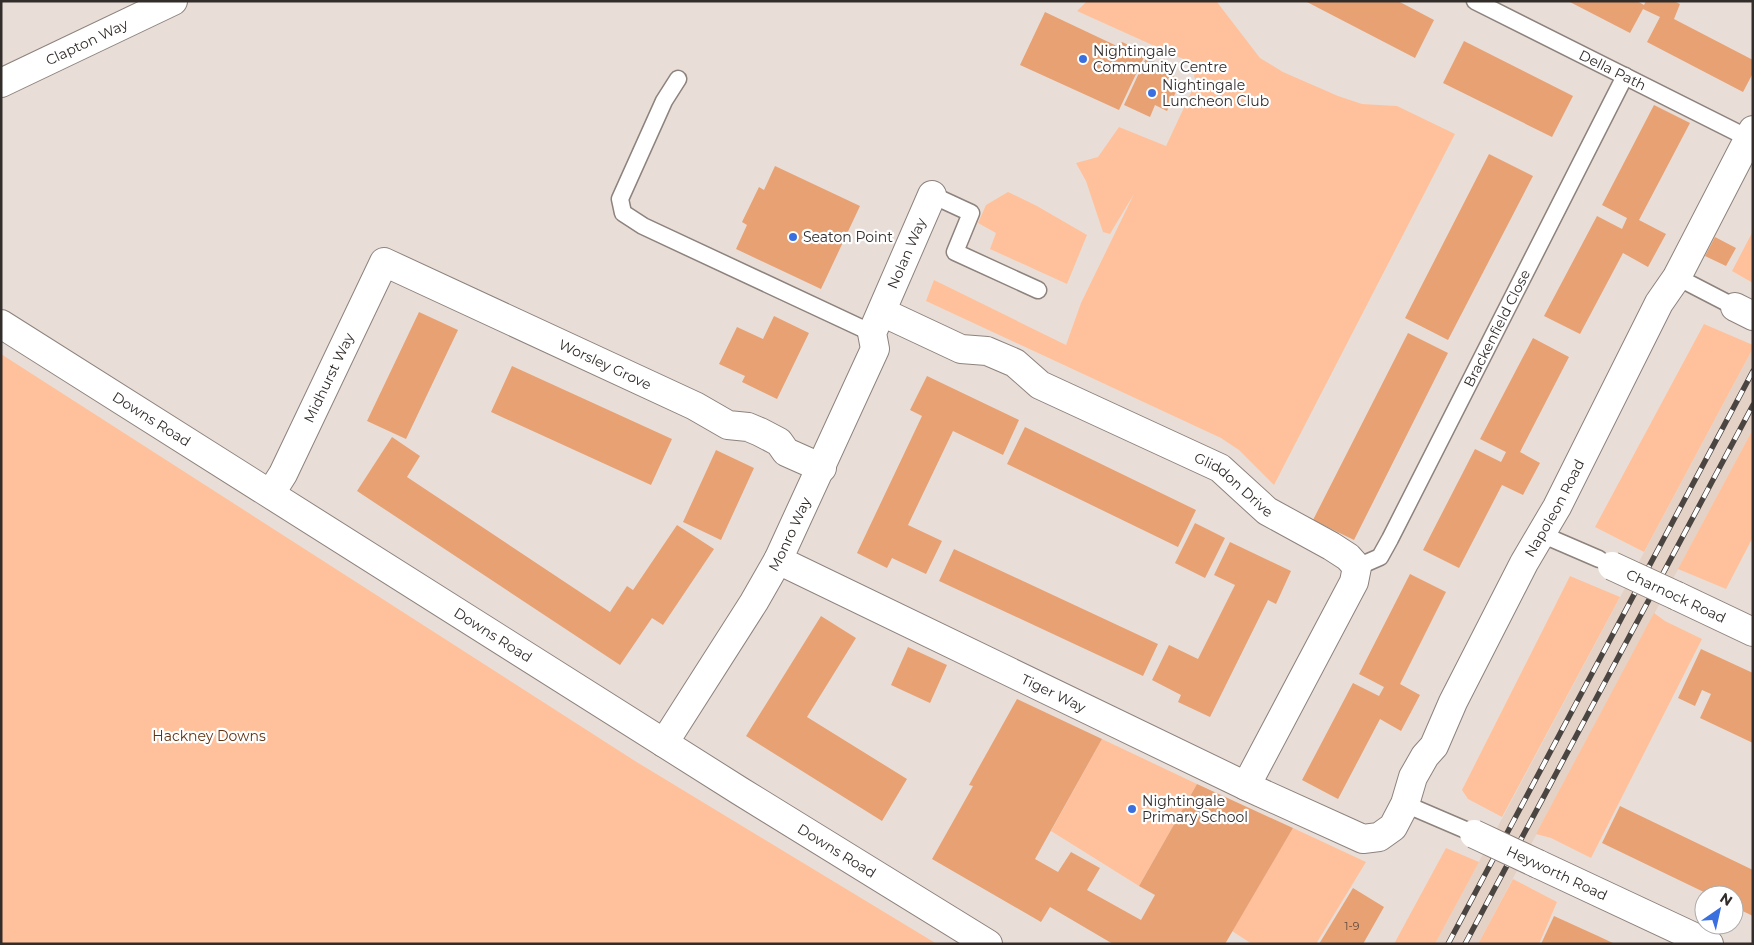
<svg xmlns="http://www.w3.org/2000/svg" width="1754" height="945" font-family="Montserrat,sans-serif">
	<rect width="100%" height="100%" fill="#e9ded7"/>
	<path fill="#e5d2c7" d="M 1753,348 L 1753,429 L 1478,944 L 1435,944 Z"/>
	<path fill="#ffc19b" d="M 1087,1 L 1217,2 L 1260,58 L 1283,72 L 1338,96 L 1362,104 L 1397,106 L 1455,134 L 1274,485 L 1239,450 L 1221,438 L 926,301 L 934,280 L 1066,345 L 1081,303 L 1134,194 L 1110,234 L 1103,232 L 1086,181 L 1076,163 L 1098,157 L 1119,127 L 1166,146 L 1196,82 L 1190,62 L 1077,11 Z
		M 1008,192 L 1037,206 L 1087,235 L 1067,284 L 990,249 L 996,233 L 978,223 L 986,205 Z
		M 1753,231 L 1753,283 L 1732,271 Z
		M 1704,324 L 1753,345 L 1753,348 L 1644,552 L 1595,527 Z
		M 1,354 L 635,761 L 937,944 L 1,944 Z
		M 1753,429 L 1753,537 L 1726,589 L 1678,569 Z
		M 1570,576 L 1620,597 L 1502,817 L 1468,799 L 1462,790 Z
		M 1654,613 L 1665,621 L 1702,639 L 1591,858 L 1551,838 L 1536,834 Z
		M 1102,739 L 1197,784 L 1139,886 L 1051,831 Z
		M 1293,828 L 1366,862 L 1316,944 L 1252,944 L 1232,931 Z
		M 1446,848 L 1479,862 L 1435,944 L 1394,944 Z
		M 1513,879 L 1557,902 L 1539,944 L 1478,944 Z"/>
	<path fill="#e8a173" d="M 1305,1 L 1398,1 L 1434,20 L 1415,58 Z
		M 1568,1 L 1637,1 L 1644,5 L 1646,1 L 1674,1 L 1680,4 L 1674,19 L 1753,60 L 1753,73 L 1743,92 L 1647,42 L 1660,17 L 1643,9 L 1630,33 Z
		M 1045,12 L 1119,47 L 1122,42 L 1146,53 L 1119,110 L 1020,65 Z
		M 1464,41 L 1573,96 L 1552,137 L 1443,83 Z
		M 1146,58 L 1175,71 L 1173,78 L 1181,81 L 1167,111 L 1155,105 L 1150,117 L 1124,105 Z
		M 1654,105 L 1690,123 L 1639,220 L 1666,234 L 1648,267 L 1623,253 L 1580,334 L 1544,316 L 1597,216 L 1622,229 L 1627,218 L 1602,205 Z
		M 1489,154 L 1533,176 L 1448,340 L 1405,318 Z
		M 775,166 L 860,206 L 821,289 L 736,249 L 747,225 L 742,222 L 759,187 L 764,190 Z
		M 1715,237 L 1736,248 L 1726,266 L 1705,256 Z
		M 419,312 L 458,330 L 406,439 L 367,421 Z
		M 774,316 L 809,333 L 777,399 L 742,382 L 745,376 L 719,364 L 737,327 L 763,339 Z
		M 1408,333 L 1448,353 L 1354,540 L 1313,520 Z
		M 1533,338 L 1569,357 L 1520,452 L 1540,463 L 1523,495 L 1502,485 L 1459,568 L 1423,550 L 1475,449 L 1501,462 L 1506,452 L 1480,439 Z
		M 512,366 L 672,439 L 651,485 L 491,412 Z
		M 927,376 L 1019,420 L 1003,455 L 953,431 L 908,525 L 942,541 L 926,574 L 892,558 L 887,568 L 857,553 L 922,416 L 910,410 Z
		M 1025,427 L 1196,510 L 1178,547 L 1007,464 Z
		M 392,437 L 420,456 L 407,477 L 610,612 L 627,586 L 633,590 L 677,525 L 714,549 L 663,625 L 652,618 L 620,665 L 357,491 Z
		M 716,450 L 754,468 L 721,540 L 683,522 Z
		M 1195,523 L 1225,538 L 1205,578 L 1175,563 Z
		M 1230,542 L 1291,571 L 1276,604 L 1268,600 L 1210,717 L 1178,702 L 1181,695 L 1152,680 L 1169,645 L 1198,659 L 1235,585 L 1214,575 Z
		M 954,549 L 1158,644 L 1143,676 L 939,581 Z
		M 1410,574 L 1446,592 L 1400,684 L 1420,695 L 1401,731 L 1380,719 L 1338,799 L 1302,780 L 1353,683 L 1379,696 L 1384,687 L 1359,674 Z
		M 821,616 L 856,638 L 807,717 L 907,779 L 882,821 L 746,736 Z
		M 908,647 L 947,665 L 930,703 L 891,685 Z
		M 1701,649 L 1753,673 L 1753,743 L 1700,718 L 1711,694 L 1702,690 L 1695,706 L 1678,698 Z
		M 1017,699 L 1102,739 L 1035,859 L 1058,872 L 1071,852 L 1100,868 L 1087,890 L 1141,920 L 1155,895 L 1139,886 L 1197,784 L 1293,828 L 1225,944 L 1113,944 L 1050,907 L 1041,922 L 932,859 L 973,786 L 969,785 Z
		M 1620,806 L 1753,870 L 1753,916 L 1734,907 L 1734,895 L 1710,895 L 1602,843 Z
		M 1353,888 L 1384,907 L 1363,944 L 1319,944 Z
		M 1554,916 L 1598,936 L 1615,944 L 1541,944 Z"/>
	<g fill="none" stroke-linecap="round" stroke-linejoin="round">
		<defs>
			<g id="service">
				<path id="s1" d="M 1475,1 L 1748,138"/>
				<path d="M 678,79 L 664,101 L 620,199 L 623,213 L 643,226 L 872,333"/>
				<path d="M 932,195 L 971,213 L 955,252 L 1038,290"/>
				<path d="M 1677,277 L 1735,307"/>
				<path d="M 1541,534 L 1599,559"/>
				<path id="s2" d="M 1357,567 L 1380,557 L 1390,539 L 1625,76"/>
				<path d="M 1405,804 L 1468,831"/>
			</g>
			<g id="minor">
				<path id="s3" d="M 1,83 L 173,1"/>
				<path d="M 1735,307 L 1753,316"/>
				<path id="s4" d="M 882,312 L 961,349 L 987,351 L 1015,363 L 1040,385 L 1220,468 L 1267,511 L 1331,546 L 1348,557 L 1357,567 L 1354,582 L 1246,786"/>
				<path id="s5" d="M 1,324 L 740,791 L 988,944"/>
				<path id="s6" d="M 271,493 L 283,474 L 384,262 L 695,406 L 728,425 L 748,427 L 760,432 L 779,442 L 786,452 L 822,468"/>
				<path id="s7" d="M 778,560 L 1246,786 L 1363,839 L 1379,837 L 1393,827 L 1405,804 L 1413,777 L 1425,756 L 1434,746 L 1453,702 L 1524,563 L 1557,507 L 1659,303 L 1677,277 L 1753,130"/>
				<path d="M 1677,596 L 1753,632"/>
				<path id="s8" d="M 664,743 L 754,602 L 778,560 L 875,349 L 872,333 L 932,195"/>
				<path d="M 1538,864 L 1709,944"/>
			</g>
		</defs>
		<use href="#service" stroke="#8d827c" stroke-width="19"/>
		<use href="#minor" stroke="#8d827c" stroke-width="30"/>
		<use href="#service" stroke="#fff" stroke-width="16"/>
		<use href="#minor" stroke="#fff" stroke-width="28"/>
		<defs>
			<path id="rail" d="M 1448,944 L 1753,371
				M 1465,944 L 1753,405"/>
		</defs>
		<use href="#rail" stroke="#4b4542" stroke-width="5.5"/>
		<use href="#rail" stroke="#fff" stroke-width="4" stroke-dasharray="11" stroke-linecap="butt"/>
		<defs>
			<path id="minor-bridge" d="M 1612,566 L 1677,596
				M 1474,834 L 1538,864"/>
		</defs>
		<use href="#minor-bridge" stroke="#8d827c" stroke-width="30" stroke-linecap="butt"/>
		<use href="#minor-bridge" stroke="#fff" stroke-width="28"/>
	</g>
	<g fill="#3a6fdf" stroke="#fff" stroke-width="2">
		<circle cx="1083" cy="59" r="5"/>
		<circle cx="1152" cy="93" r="5"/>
		<circle cx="793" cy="237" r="5"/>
		<circle cx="1132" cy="809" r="5"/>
	</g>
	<g text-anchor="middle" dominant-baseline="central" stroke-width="4.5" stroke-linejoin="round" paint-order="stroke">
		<g font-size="11" fill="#604a3d">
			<text x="1352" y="926">1-9</text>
		</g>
		<g font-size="14" fill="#322d2b" stroke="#fff">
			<text stroke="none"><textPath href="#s3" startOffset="95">Clapton Way</textPath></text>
			<text stroke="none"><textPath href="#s1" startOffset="154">Della Path</textPath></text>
			<text stroke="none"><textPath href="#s8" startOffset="551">Nolan Way</textPath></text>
			<text stroke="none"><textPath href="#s2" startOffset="282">Brackenfield Close</textPath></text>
			<text stroke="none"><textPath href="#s6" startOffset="501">Worsley Grove</textPath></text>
			<text stroke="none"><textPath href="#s6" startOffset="129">Midhurst Way</textPath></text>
			<text stroke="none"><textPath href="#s5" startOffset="178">Downs Road</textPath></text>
			<text stroke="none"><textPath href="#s4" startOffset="396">Gliddon Drive</textPath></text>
			<text stroke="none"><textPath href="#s7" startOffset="1040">Napoleon Road</textPath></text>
			<text stroke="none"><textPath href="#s8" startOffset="244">Monro Way</textPath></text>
			<text transform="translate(1676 596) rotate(25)">Charnock Road</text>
			<text stroke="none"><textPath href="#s5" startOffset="582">Downs Road</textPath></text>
			<text stroke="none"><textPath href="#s7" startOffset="306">Tiger Way</textPath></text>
			<text stroke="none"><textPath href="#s5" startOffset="988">Downs Road</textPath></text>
			<text transform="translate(1557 873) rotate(25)">Heyworth Road</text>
		</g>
		<g font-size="14" fill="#322d2b" stroke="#fff" text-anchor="start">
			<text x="1093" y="51">Nightingale<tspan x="1093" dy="16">Community Centre</tspan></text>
			<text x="1162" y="85">Nightingale<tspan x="1162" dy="16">Luncheon Club</tspan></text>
			<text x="803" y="237">Seaton Point</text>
			<text x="1142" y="801">Nightingale<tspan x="1142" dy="16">Primary School</tspan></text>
		</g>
		<g font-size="14" fill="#613210" stroke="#fff">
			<text x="209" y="736">Hackney Downs</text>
		</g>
	</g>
	<rect width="1754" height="945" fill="none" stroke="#322d2b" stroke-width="5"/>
	<g transform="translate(1719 910) rotate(34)"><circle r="24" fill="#ffffff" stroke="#adabaa"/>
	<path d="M0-4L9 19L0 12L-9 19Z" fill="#3a6fdf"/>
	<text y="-8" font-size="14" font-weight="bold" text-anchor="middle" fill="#322d2b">N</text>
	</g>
</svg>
